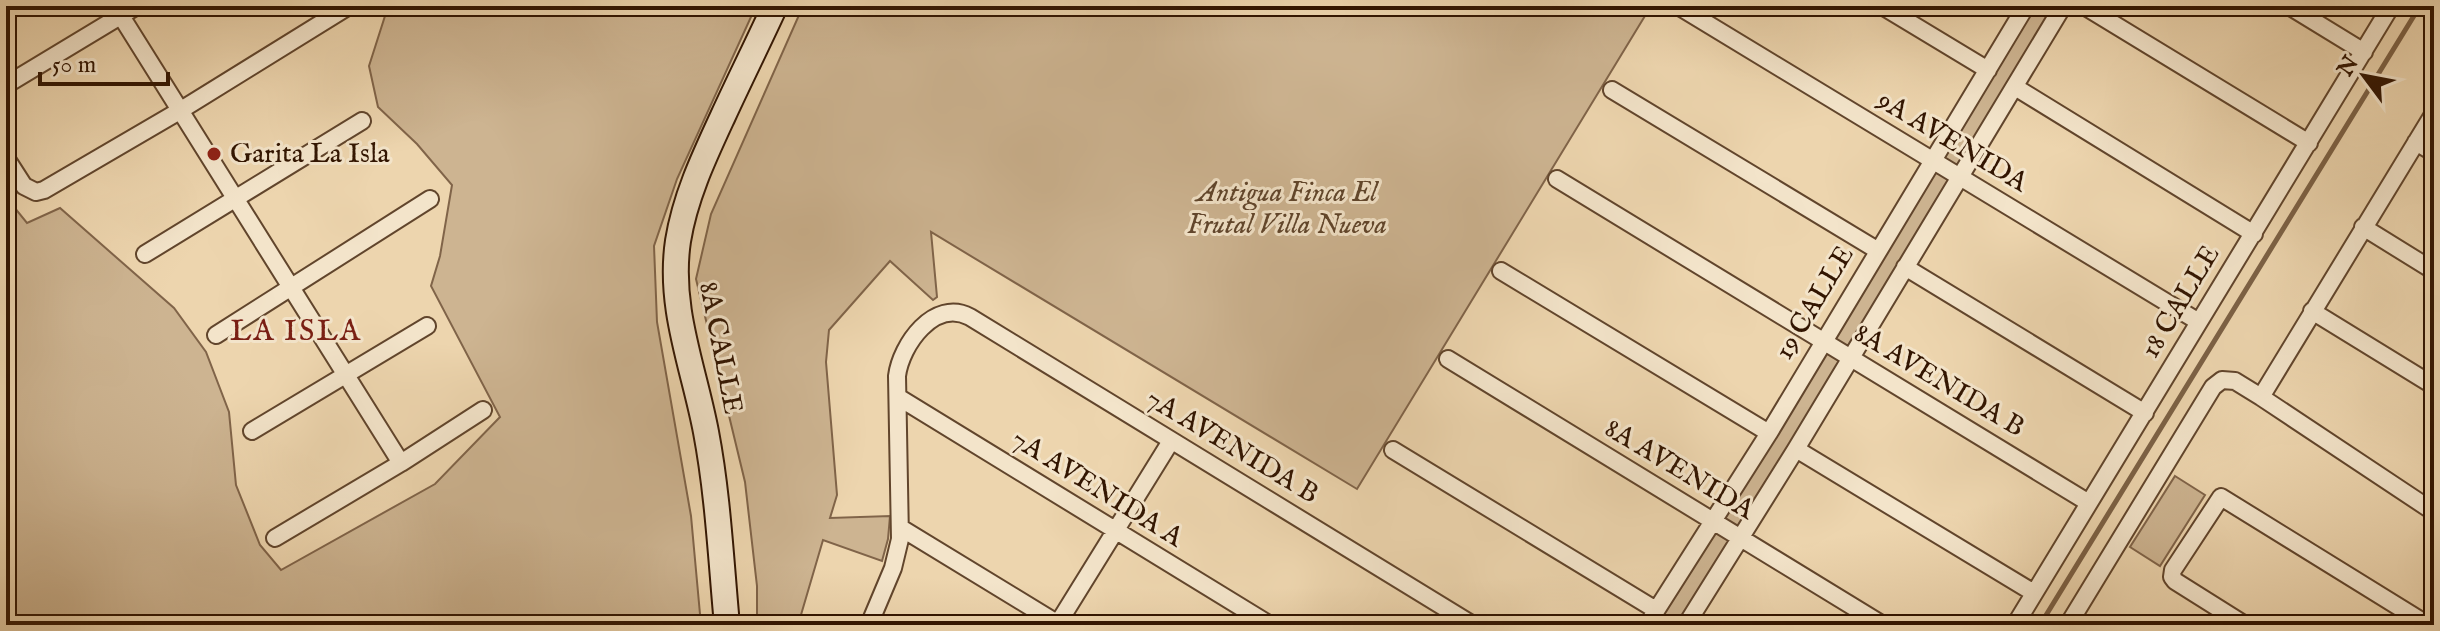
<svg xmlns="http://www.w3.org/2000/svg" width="2440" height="631" font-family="'IM FELL English',serif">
	<rect width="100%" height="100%" fill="#edd5ae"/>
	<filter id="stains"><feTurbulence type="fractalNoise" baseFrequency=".0025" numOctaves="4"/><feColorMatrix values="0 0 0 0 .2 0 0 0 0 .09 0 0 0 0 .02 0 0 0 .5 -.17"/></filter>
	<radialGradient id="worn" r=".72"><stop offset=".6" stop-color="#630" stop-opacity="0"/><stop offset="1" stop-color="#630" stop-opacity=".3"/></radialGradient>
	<path fill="#cdb491" stroke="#806449" stroke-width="2" d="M 392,6 L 756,6 L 677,179 L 654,246 L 657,322 L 691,516 L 701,625 L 6,625 L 6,197 L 27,223 L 60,208 L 174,308 L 206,352 L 229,412 L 236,485 L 260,545 L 281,570 L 435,484 L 500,417 L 431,286 L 440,256 L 452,185 L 417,144 L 378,107 L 369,66 L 385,16 Z
		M 803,6 L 1651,6 L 1357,489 L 931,232 L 937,297 L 933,300 L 890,261 L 829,330 L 826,362 L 837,495 L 830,518 L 890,516 L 888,539 L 882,561 L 823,540 L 798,625 L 757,625 L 757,586 L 745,482 L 696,279 L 711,214 Z
		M 2026,6 L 2063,6 L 1686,625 L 1647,625 Z
		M 2175,476 L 2205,495 L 2160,566 L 2130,547 Z"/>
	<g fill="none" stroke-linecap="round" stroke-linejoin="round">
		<path stroke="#7c6145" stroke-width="5" d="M 2040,625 L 2420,6"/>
		<defs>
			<path id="street" d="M 1678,6 L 2199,322
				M 1882,6 L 1988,70
				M 2084,6 L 2309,143
				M 2289,6 L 2364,52
				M 121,16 L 401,463
				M 6,85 L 137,6
				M 2015,87 L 2254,234
				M 1612,90 L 1877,250
				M 2416,142 L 2434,153
				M 6,158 L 24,186 L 36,192 L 44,190 L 181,110 L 349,6
				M 1557,179 L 2089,503
				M 2363,227 L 2434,271
				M 145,254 L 362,121
				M 1905,267 L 2145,413
				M 1501,271 L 1769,433
				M 2312,311 L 2434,386
				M 216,335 L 430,199
				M 1448,359 L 1883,625
				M 898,397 L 1270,625
				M 2261,397 L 2434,113
				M 252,431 L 427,326
				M 1796,449 L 2034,593
				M 1393,450 L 1656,610
				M 901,528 L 1060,625
				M 275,538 L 401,463 L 483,410
				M 869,625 L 893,568 L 900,539 L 897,376 C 901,345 934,298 970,317 L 1473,625
				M 1057,625 L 1171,441
				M 1647,625 L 1769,433 L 2026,6
				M 1686,625 L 1796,449 L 2063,6
				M 2015,625 L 2391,6
				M 2068,625 L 2213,387 L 2222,380 L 2235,381 L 2261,397 L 2434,512
				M 2245,625 L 2175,581 L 2172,577 L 2173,570 L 2221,497 L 2428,625"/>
			<path id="secondary" d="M 727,625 C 721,561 718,495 706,432 C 694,368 668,308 678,241 C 685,197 704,157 723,116 C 740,79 758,43 775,6"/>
		</defs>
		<use href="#street" stroke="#61452c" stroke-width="20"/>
		<use href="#secondary" stroke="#321501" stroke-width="28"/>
		<use href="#street" stroke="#f3e4ca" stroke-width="16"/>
		<use href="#secondary" stroke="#f3e4ca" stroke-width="24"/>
	</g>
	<circle fill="#8f2418" stroke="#f3e4ca" stroke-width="3" cx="214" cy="154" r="8"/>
	<g text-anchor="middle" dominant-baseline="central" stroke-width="6" stroke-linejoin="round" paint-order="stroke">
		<g font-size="28" fill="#321501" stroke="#f3e4ca">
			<text transform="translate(1952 142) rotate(31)">9A AVENIDA</text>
			<text transform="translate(2181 302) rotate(-59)">18 CALLE</text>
			<text transform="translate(1815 303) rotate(-59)">19 CALLE</text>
			<text transform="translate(720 348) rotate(79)">8A CALLE</text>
			<text transform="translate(1939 381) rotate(31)">8A AVENIDA B</text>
			<text transform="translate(1232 447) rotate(31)">7A AVENIDA B</text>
			<text transform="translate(1679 470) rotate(31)">8A AVENIDA</text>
			<text transform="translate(1097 489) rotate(32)">7A AVENIDA A</text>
		</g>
		<g font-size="28" fill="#321501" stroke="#f3e4ca" text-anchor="start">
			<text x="230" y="154">Garita La Isla</text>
		</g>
		<g font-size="28" font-style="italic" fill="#60452c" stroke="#f3e4ca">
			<text x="1287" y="193">Antigua Finca El<tspan x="1287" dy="32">Frutal Villa Nueva</tspan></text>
		</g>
		<g font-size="30" letter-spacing="2" fill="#7a1f14" stroke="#f3e4ca">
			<text x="296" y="332">LA ISLA</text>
		</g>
	</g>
	<rect width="2440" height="631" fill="none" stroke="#edd5ae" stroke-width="32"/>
	<rect x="8" y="8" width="2424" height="615" fill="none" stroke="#321501" stroke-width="4"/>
	<rect x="16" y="16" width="2408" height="599" fill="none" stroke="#321501" stroke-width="2"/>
	<g transform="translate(2364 76) rotate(302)" stroke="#f3e4ca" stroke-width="6" paint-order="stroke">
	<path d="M0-6L14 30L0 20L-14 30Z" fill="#321501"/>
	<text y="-12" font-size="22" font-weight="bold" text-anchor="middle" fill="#321501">N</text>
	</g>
	<path d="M40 72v12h128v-12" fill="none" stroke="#321501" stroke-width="4"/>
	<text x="52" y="72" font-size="24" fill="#321501" stroke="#f3e4ca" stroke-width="6" paint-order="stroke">50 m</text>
	<rect width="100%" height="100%" filter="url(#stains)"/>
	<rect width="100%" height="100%" fill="url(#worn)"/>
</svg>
